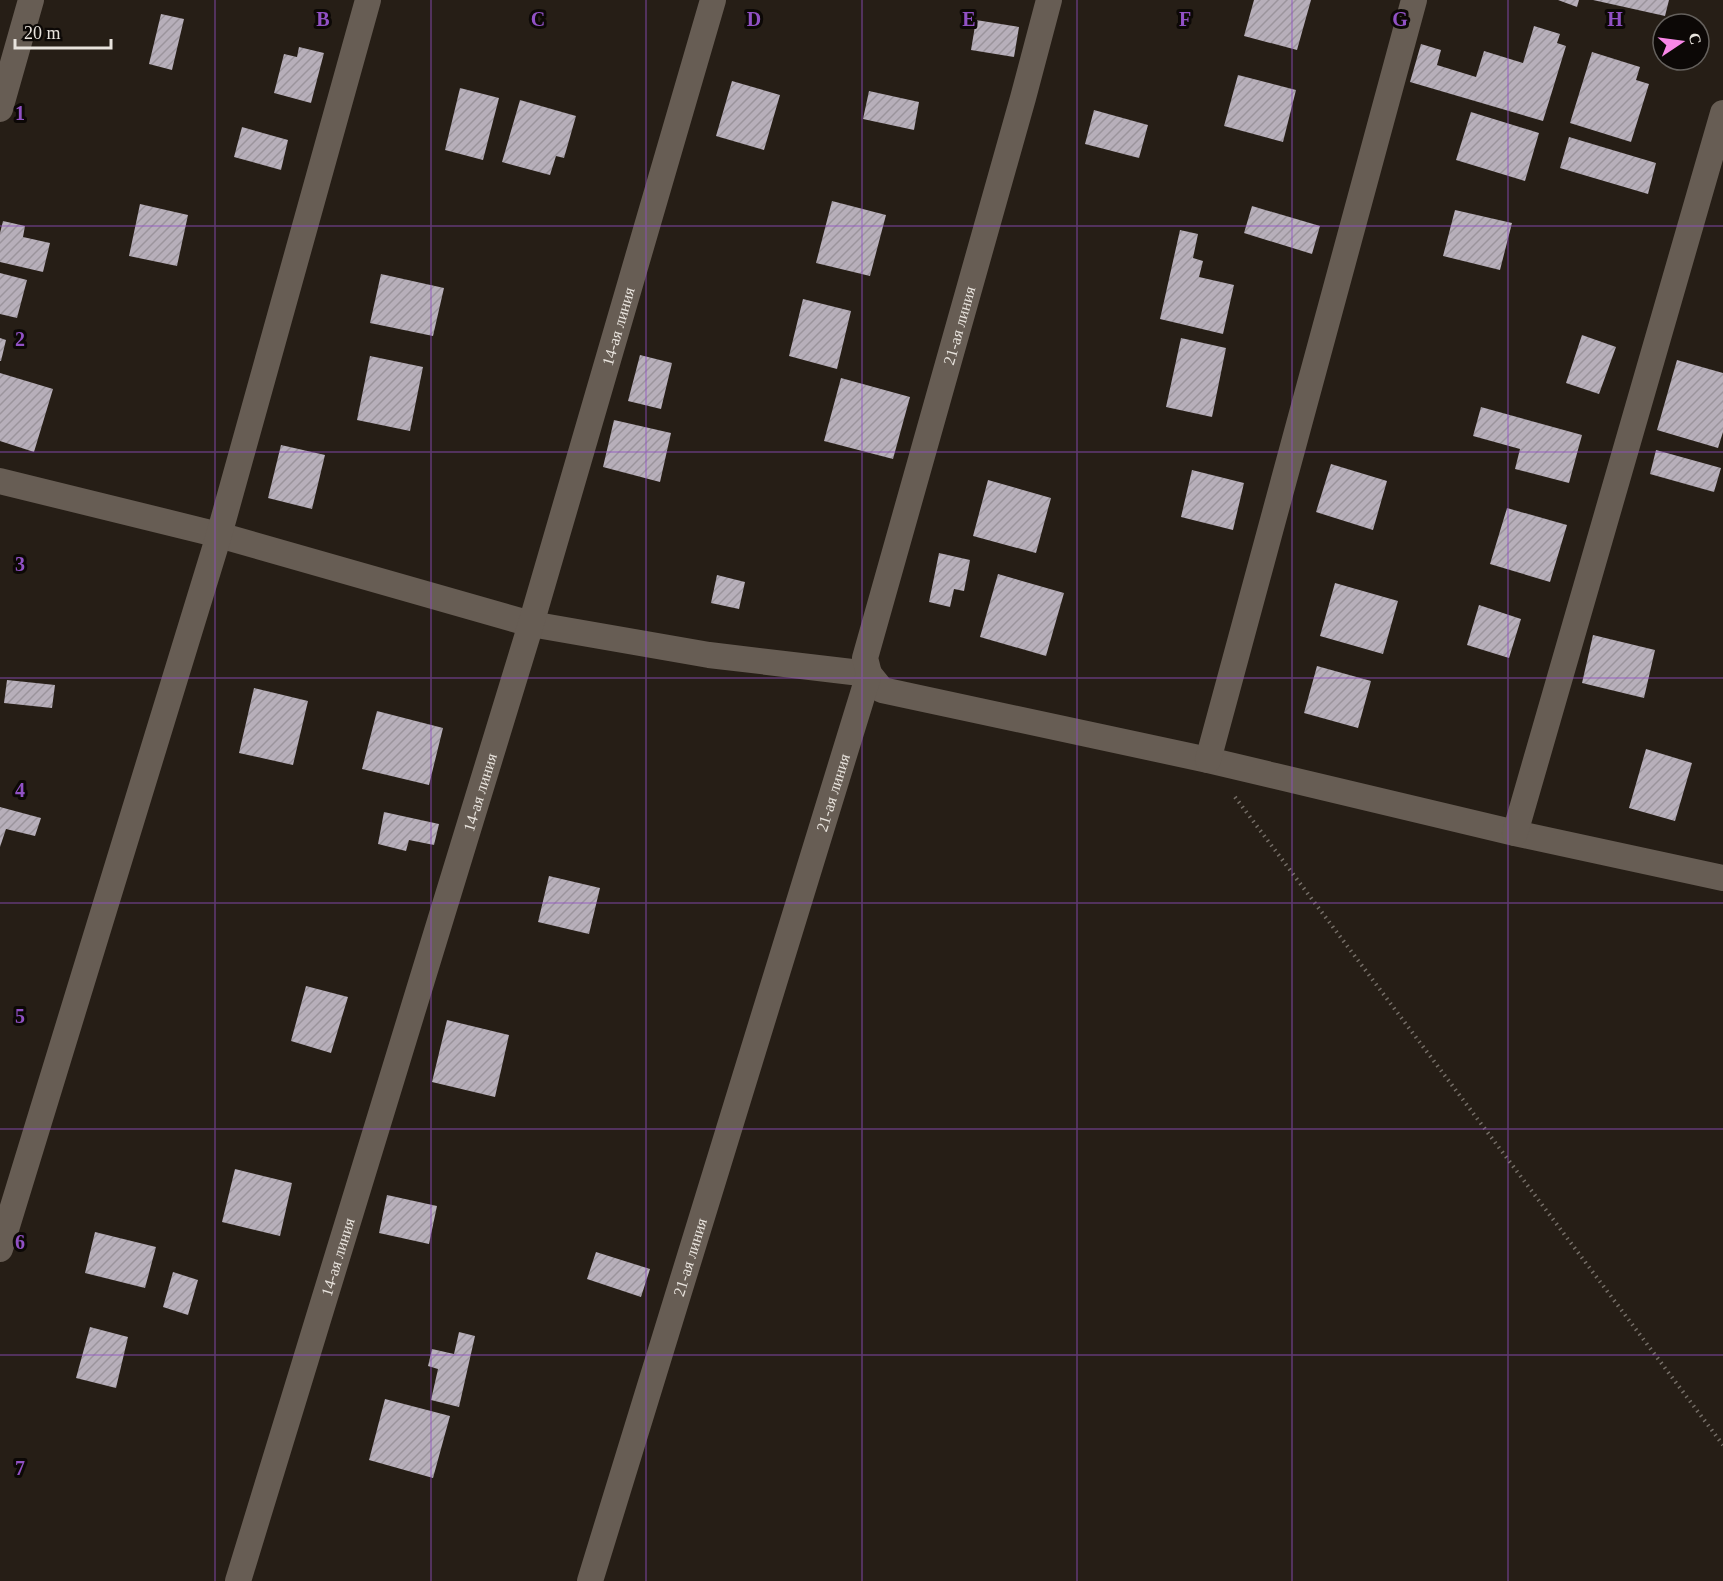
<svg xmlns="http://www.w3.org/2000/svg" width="1723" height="1581" font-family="Georgia,serif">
	<defs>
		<pattern id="building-hatch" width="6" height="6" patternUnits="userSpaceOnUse" patternTransform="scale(1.5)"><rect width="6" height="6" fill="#b7afba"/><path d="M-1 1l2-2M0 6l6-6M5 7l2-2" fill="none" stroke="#9b949c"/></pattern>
	</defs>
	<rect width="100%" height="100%" fill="#261e16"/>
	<path fill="url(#building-hatch)" d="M 1254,0 L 1311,0 L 1297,50 L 1244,36 Z
		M 1558,0 L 1579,0 L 1577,7 Z
		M 1593,0 L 1669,0 L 1665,16 Z
		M 161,14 L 184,19 L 172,70 L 149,64 Z
		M 976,20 L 1019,27 L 1014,57 L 971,50 Z
		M 1534,26 L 1560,34 L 1557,43 L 1566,46 L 1543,121 L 1410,82 L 1421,44 L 1441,50 L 1437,65 L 1476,77 L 1484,51 L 1523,63 Z
		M 299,47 L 324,53 L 311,103 L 274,93 L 284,54 L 297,57 Z
		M 1592,52 L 1640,67 L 1636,80 L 1649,84 L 1631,142 L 1570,123 Z
		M 1238,75 L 1296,90 L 1283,142 L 1224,126 Z
		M 732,81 L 780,95 L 764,150 L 716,136 Z
		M 460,88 L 499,98 L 483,160 L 445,150 Z
		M 869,91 L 919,102 L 914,130 L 863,119 Z
		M 520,100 L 576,116 L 564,158 L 556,156 L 550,175 L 502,162 Z
		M 1094,110 L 1148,125 L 1139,158 L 1085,144 Z
		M 1471,112 L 1539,133 L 1525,181 L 1456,160 Z
		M 242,127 L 288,140 L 281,170 L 234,157 Z
		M 1569,137 L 1656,163 L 1648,194 L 1560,168 Z
		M 832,201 L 886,215 L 870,276 L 816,263 Z
		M 140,204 L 188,215 L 177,266 L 129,256 Z
		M 1252,206 L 1320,226 L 1312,254 L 1244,233 Z
		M 1455,210 L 1512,223 L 1500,270 L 1443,256 Z
		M 3,221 L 25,226 L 23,237 L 50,243 L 43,272 L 0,262 L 0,233 Z
		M 1180,230 L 1198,234 L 1193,258 L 1203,261 L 1199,277 L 1234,285 L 1223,334 L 1160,319 Z
		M 0,273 L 27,280 L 17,318 L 0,314 Z
		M 381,274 L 444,288 L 433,336 L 370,323 Z
		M 803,299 L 851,311 L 837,369 L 789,356 Z
		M 1582,335 L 1616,347 L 1599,394 L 1566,383 Z
		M 0,338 L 6,340 L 1,361 L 0,361 Z
		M 1181,338 L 1226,348 L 1212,417 L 1166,407 Z
		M 640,355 L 672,363 L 661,409 L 628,401 Z
		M 370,356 L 423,367 L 410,431 L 357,420 Z
		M 1677,360 L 1723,373 L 1723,432 L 1718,448 L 1657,430 Z
		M 0,373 L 53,389 L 34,452 L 0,441 Z
		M 841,378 L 910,397 L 893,459 L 824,441 Z
		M 1481,407 L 1582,435 L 1569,483 L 1515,469 L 1520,449 L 1473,436 Z
		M 614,420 L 671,433 L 660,482 L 603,467 Z
		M 281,445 L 325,455 L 312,509 L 268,498 Z
		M 1656,450 L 1721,468 L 1714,492 L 1650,474 Z
		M 1331,464 L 1387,481 L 1373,530 L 1316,512 Z
		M 1192,470 L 1244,483 L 1233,530 L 1181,517 Z
		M 988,480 L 1051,498 L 1036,553 L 973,536 Z
		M 1507,508 L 1567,525 L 1550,582 L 1490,564 Z
		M 939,553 L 970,560 L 964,591 L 954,589 L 950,607 L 929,602 Z
		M 998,574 L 1064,593 L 1046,656 L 980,637 Z
		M 717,575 L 745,582 L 739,609 L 711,603 Z
		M 1335,583 L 1398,601 L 1383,654 L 1320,636 Z
		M 1479,605 L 1521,619 L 1509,658 L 1467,645 Z
		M 1593,635 L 1655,650 L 1644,698 L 1582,683 Z
		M 1317,666 L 1371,681 L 1358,728 L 1304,713 Z
		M 7,680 L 55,685 L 52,708 L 4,703 Z
		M 254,688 L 308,701 L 293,765 L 239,753 Z
		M 377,711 L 443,728 L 429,785 L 362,769 Z
		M 1646,749 L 1692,763 L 1675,821 L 1629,808 Z
		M 0,807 L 41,818 L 35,836 L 6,829 L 0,847 Z
		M 384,812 L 439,824 L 434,845 L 409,840 L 406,851 L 378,844 Z
		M 549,876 L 600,888 L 589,934 L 538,922 Z
		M 306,986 L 348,997 L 331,1053 L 291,1041 Z
		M 447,1020 L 509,1035 L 495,1097 L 432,1082 Z
		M 235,1169 L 292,1183 L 280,1236 L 222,1222 Z
		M 387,1195 L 437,1206 L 429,1244 L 379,1233 Z
		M 95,1232 L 156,1247 L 145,1288 L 85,1273 Z
		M 596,1252 L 650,1269 L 641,1297 L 587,1279 Z
		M 173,1272 L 198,1280 L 188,1315 L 163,1307 Z
		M 90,1327 L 128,1337 L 116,1388 L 76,1378 Z
		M 459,1332 L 475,1336 L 459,1407 L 431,1400 L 438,1369 L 428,1366 L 432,1349 L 454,1354 Z
		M 385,1399 L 450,1416 L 433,1478 L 369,1460 Z"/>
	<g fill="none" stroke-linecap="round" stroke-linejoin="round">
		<path stroke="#756e67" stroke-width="4" stroke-dasharray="1.5 4.5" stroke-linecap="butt" d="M 1235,797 L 1723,1445"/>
		<g stroke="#675d54" stroke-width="26">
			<path d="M 0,109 L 31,0"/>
			<path d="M 0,481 L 219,535 L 531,624 L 709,655 L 869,674 L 882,690 L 1208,760 L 1515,833 L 1723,878"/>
			<path d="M 1208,760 L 1414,0"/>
			<path d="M 1515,833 L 1723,113"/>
			<path d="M 0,1249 L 219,535 L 368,0"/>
			<path id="s1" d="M 238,1581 L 531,624 L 713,0"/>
			<path id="s2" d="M 590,1581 L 869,674 L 865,658 L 1023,98 L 1049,0"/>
		</g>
	</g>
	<path fill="none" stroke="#9151c5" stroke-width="1.5" stroke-opacity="0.55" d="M 215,0 L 215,1581M 431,0 L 431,1581M 646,0 L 646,1581M 862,0 L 862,1581M 1077,0 L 1077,1581M 1292,0 L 1292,1581M 1508,0 L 1508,1581M 0,226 L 1723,226M 0,452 L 1723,452M 0,678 L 1723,678M 0,903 L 1723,903M 0,1129 L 1723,1129M 0,1355 L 1723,1355"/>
	<g text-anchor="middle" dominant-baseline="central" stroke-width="6" stroke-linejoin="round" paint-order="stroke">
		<g font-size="16" fill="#e8e3dd" stroke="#0c0806">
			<text stroke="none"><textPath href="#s1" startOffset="1311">14-ая линия</textPath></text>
			<text stroke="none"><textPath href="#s2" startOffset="1311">21-ая линия</textPath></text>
			<text stroke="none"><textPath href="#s1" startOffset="825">14-ая линия</textPath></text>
			<text stroke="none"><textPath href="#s2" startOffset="825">21-ая линия</textPath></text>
			<text stroke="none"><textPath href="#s1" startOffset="339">14-ая линия</textPath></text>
			<text stroke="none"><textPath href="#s2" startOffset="339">21-ая линия</textPath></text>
		</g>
	</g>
	<g font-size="20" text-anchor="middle" font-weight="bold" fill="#9151c5" stroke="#0c0806" stroke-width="6" stroke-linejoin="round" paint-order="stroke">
		<text x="323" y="26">B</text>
		<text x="538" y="26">C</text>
		<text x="754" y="26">D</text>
		<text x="969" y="26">E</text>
		<text x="1185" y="26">F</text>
		<text x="1400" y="26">G</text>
		<text x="1615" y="26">H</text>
		<text x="20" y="120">1</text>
		<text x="20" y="346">2</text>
		<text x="20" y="571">3</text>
		<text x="20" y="797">4</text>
		<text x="20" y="1023">5</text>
		<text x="20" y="1249">6</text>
		<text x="20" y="1475">7</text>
	</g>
	<g transform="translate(1681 42) rotate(77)"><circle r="28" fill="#0c0806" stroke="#64605c" stroke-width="1.5"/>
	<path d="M0-4.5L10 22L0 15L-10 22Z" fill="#f987e8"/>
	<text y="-9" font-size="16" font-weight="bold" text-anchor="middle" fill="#e8e3dd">С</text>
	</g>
	<path d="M15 39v9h96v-9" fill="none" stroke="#e8e3dd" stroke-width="3"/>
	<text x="24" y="39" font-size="18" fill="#e8e3dd" stroke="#0c0806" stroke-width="4.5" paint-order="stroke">20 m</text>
</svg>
